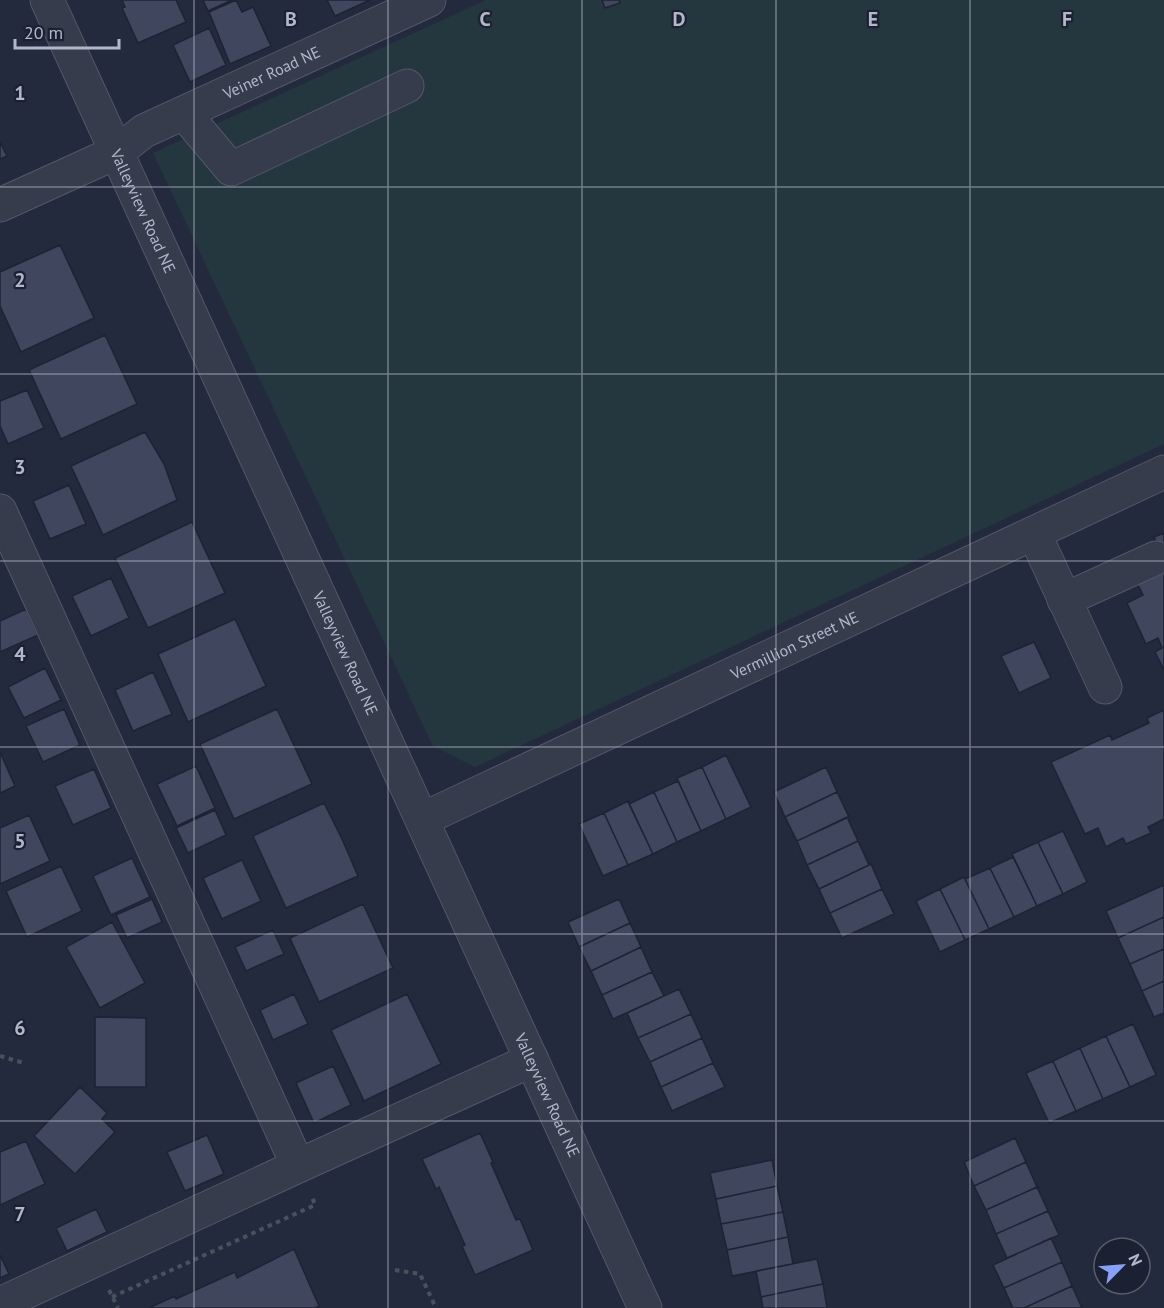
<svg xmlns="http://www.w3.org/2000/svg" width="1164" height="1308" font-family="'PT Sans',sans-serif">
	<rect width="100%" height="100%" fill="#232a3d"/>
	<path fill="#25373e" d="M 486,0 L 1164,0 L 1164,444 L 475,767 L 433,746 L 153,153 Z"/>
	<path fill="#3f465d" stroke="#1e2334" stroke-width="1.5" d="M 122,0 L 176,0 L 186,22 L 138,43 L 122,8 L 125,7 Z
		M 203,0 L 232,0 L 208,11 Z
		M 236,0 L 242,12 L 253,7 L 271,46 L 230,64 L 209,12 Z
		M 327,0 L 370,0 L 335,16 Z
		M 602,0 L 619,0 L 620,3 L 605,8 Z
		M 209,28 L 226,65 L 190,82 L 173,45 Z
		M 0,142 L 7,156 L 0,159 Z
		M 60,245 L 94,318 L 21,352 L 0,306 L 0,272 Z
		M 105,335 L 137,404 L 61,439 L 29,370 Z
		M 27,390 L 44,428 L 8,444 L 0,426 L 0,401 Z
		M 145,432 L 164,464 L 177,500 L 103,535 L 71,466 Z
		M 69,485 L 86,524 L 50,539 L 33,501 Z
		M 192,522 L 225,593 L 148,628 L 115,558 Z
		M 1164,533 L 1164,670 L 1155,652 L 1162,648 L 1158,638 L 1146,644 L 1127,603 L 1143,595 L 1136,581 L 1158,547 L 1154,537 Z
		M 111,578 L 129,618 L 91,636 L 72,596 Z
		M 26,609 L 38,635 L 0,652 L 0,621 Z
		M 235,619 L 266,686 L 188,722 L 158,654 Z
		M 1034,642 L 1051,678 L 1019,693 L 1001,656 Z
		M 45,668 L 61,700 L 24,718 L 8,687 Z
		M 153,672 L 172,714 L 133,731 L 115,690 Z
		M 64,709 L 80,745 L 43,762 L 26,726 Z
		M 277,709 L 312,784 L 234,819 L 200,744 Z
		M 1164,710 L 1164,819 L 1148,827 L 1151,833 L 1126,844 L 1123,838 L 1106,847 L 1098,828 L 1085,834 L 1051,762 L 1110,735 L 1112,740 L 1149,723 L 1147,718 Z
		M 0,752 L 15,786 L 0,793 Z
		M 726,755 L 751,807 L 726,819 L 702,767 Z
		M 196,766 L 215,808 L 177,826 L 157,784 Z
		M 702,767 L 726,819 L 701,831 L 677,778 Z
		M 826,767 L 837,792 L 785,817 L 774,792 Z
		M 94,769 L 111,808 L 73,825 L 55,786 Z
		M 678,781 L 701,831 L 677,842 L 654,792 Z
		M 654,792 L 677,842 L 653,854 L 629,804 Z
		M 837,792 L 849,817 L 797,841 L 785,817 Z
		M 628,801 L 653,854 L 628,865 L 604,813 Z
		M 324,803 L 342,839 L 358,876 L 286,908 L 253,836 Z
		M 215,810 L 226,835 L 188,853 L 176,828 Z
		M 604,813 L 628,865 L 603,876 L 579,824 Z
		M 29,815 L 50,861 L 0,884 L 0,828 Z
		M 847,817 L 858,841 L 807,865 L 797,841 Z
		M 1063,831 L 1087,882 L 1063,894 L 1038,842 Z
		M 858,841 L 869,865 L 819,889 L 807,865 Z
		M 1038,842 L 1063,894 L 1037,906 L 1012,854 Z
		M 1013,857 L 1037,906 L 1014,917 L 990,868 Z
		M 132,858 L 150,897 L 111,915 L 93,876 Z
		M 242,860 L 261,901 L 222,919 L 203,878 Z
		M 871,864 L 882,889 L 830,913 L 819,889 Z
		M 61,866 L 82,911 L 27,937 L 6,891 Z
		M 990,868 L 1014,917 L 989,929 L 965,879 Z
		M 964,877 L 989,929 L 965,940 L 940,889 Z
		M 1164,885 L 1164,917 L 1118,938 L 1106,911 Z
		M 882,889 L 894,914 L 842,938 L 830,913 Z
		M 940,889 L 965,940 L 940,952 L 916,901 Z
		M 152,899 L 162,922 L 127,938 L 116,915 Z
		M 619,899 L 630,923 L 579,947 L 568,922 Z
		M 363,904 L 393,968 L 319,1002 L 290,938 Z
		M 1164,917 L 1164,949 L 1130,964 L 1118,938 Z
		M 112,922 L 145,983 L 100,1008 L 66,947 Z
		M 630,923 L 641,947 L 591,971 L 579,947 Z
		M 273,930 L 284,954 L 246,971 L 235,947 Z
		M 641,947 L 652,972 L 602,995 L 591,971 Z
		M 1164,949 L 1164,981 L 1142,991 L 1130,964 Z
		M 652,972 L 664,996 L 613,1019 L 602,995 Z
		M 1164,981 L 1164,1013 L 1154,1017 L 1142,991 Z
		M 679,989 L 691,1014 L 638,1038 L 627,1013 Z
		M 294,994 L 308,1024 L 273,1040 L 260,1010 Z
		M 407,994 L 441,1064 L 364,1101 L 331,1030 Z
		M 691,1014 L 702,1038 L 650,1062 L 638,1038 Z
		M 95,1017 L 146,1018 L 146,1087 L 95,1087 Z
		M 1133,1024 L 1156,1075 L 1130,1087 L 1106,1036 Z
		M 1106,1036 L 1130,1087 L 1103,1099 L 1080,1048 Z
		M 702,1038 L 713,1063 L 661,1087 L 650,1062 Z
		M 1080,1048 L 1103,1099 L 1076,1111 L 1053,1061 Z
		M 1053,1061 L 1076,1111 L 1049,1123 L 1026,1073 Z
		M 713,1063 L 725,1087 L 672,1111 L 661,1087 Z
		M 333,1066 L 351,1105 L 314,1123 L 296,1083 Z
		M 80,1087 L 107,1113 L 102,1119 L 115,1132 L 75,1174 L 34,1136 Z
		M 480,1133 L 493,1162 L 491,1163 L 516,1220 L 520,1219 L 533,1250 L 475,1275 L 462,1246 L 465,1245 L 439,1187 L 436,1189 L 422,1159 Z
		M 207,1135 L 224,1174 L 185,1191 L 167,1152 Z
		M 1015,1138 L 1026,1162 L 974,1186 L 964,1162 Z
		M 26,1141 L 45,1184 L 0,1205 L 0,1152 Z
		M 772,1160 L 777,1186 L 716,1199 L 710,1173 Z
		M 1026,1162 L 1037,1187 L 986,1210 L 974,1186 Z
		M 777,1186 L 783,1212 L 721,1224 L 716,1199 Z
		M 1037,1187 L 1048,1211 L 996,1234 L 986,1210 Z
		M 96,1209 L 107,1232 L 67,1251 L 56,1228 Z
		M 1048,1211 L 1059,1235 L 1007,1258 L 996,1234 Z
		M 783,1212 L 788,1237 L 727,1250 L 721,1224 Z
		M 788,1237 L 793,1264 L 732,1276 L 727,1250 Z
		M 1051,1238 L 1062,1262 L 1004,1288 L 993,1265 Z
		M 294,1249 L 319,1306 L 315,1308 L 149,1308 L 175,1296 L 176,1299 L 235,1272 L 237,1278 Z
		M 0,1255 L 9,1274 L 0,1278 Z
		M 817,1259 L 823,1284 L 761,1297 L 756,1271 Z
		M 1062,1262 L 1072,1286 L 1024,1308 L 1013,1308 L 1004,1288 Z
		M 823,1284 L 827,1308 L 763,1308 L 761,1297 Z
		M 1072,1286 L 1082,1308 L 1024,1308 Z"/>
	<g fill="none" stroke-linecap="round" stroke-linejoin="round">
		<defs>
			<g id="minor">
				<path id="s1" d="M 47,0 L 645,1308"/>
				<path d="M 184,113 L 231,169 L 407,86"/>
				<path id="s2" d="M 0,205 L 117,152 L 144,131 L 429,0"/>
				<path d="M 0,511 L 298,1166"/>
				<path d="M 1034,533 L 1105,687"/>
				<path d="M 1064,600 L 1156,558"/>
				<path id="s3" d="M 423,819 L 1164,472"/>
				<path d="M 0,1304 L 298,1166 L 532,1060"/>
			</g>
		</defs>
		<use href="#minor" stroke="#525768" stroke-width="35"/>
		<path stroke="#43545b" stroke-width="4" stroke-dasharray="4.5 4.5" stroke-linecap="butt" d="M 0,1056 L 24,1063
			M 395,1270 L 420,1274 L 436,1308
			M 109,1290 L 118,1308
			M 112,1297 L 315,1205 L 312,1197"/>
		<use href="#minor" stroke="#373c4d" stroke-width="33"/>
	</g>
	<path fill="none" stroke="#b2b7c9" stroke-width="1.5" stroke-opacity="0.55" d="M 194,0 L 194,1308M 388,0 L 388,1308M 582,0 L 582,1308M 776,0 L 776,1308M 970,0 L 970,1308M 0,187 L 1164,187M 0,374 L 1164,374M 0,561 L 1164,561M 0,747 L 1164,747M 0,934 L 1164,934M 0,1121 L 1164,1121"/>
	<g text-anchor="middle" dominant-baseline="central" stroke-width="4.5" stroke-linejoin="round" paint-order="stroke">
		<g font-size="16" fill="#b2b7c9" stroke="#1c2132">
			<text stroke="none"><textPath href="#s2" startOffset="303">Veiner Road NE</textPath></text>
			<text stroke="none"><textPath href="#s1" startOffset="232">Valleyview Road NE</textPath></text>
			<text stroke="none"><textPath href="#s3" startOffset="410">Vermillion Street NE</textPath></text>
			<text stroke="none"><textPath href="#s1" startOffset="718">Valleyview Road NE</textPath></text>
			<text stroke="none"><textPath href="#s1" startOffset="1204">Valleyview Road NE</textPath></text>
		</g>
	</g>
	<g font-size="20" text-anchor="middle" font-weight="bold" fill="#b2b7c9" stroke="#1c2132" stroke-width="4.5" stroke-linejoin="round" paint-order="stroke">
		<text x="291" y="26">B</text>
		<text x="485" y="26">C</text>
		<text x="679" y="26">D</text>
		<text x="873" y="26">E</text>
		<text x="1067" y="26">F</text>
		<text x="20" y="100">1</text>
		<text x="20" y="287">2</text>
		<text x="20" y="474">3</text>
		<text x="20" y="661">4</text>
		<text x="20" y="848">5</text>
		<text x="20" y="1035">6</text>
		<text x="20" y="1221">7</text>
	</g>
	<g transform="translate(1122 1266) rotate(65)"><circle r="28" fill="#1c2132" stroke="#585d6e" stroke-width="1.5"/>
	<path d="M0-4.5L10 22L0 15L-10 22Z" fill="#86a0fb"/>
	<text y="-9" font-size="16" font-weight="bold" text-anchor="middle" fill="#b2b7c9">N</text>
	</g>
	<path d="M15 39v9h104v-9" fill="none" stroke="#b2b7c9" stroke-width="3"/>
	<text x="24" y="39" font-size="18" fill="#b2b7c9" stroke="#1c2132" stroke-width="4.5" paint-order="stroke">20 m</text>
</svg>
